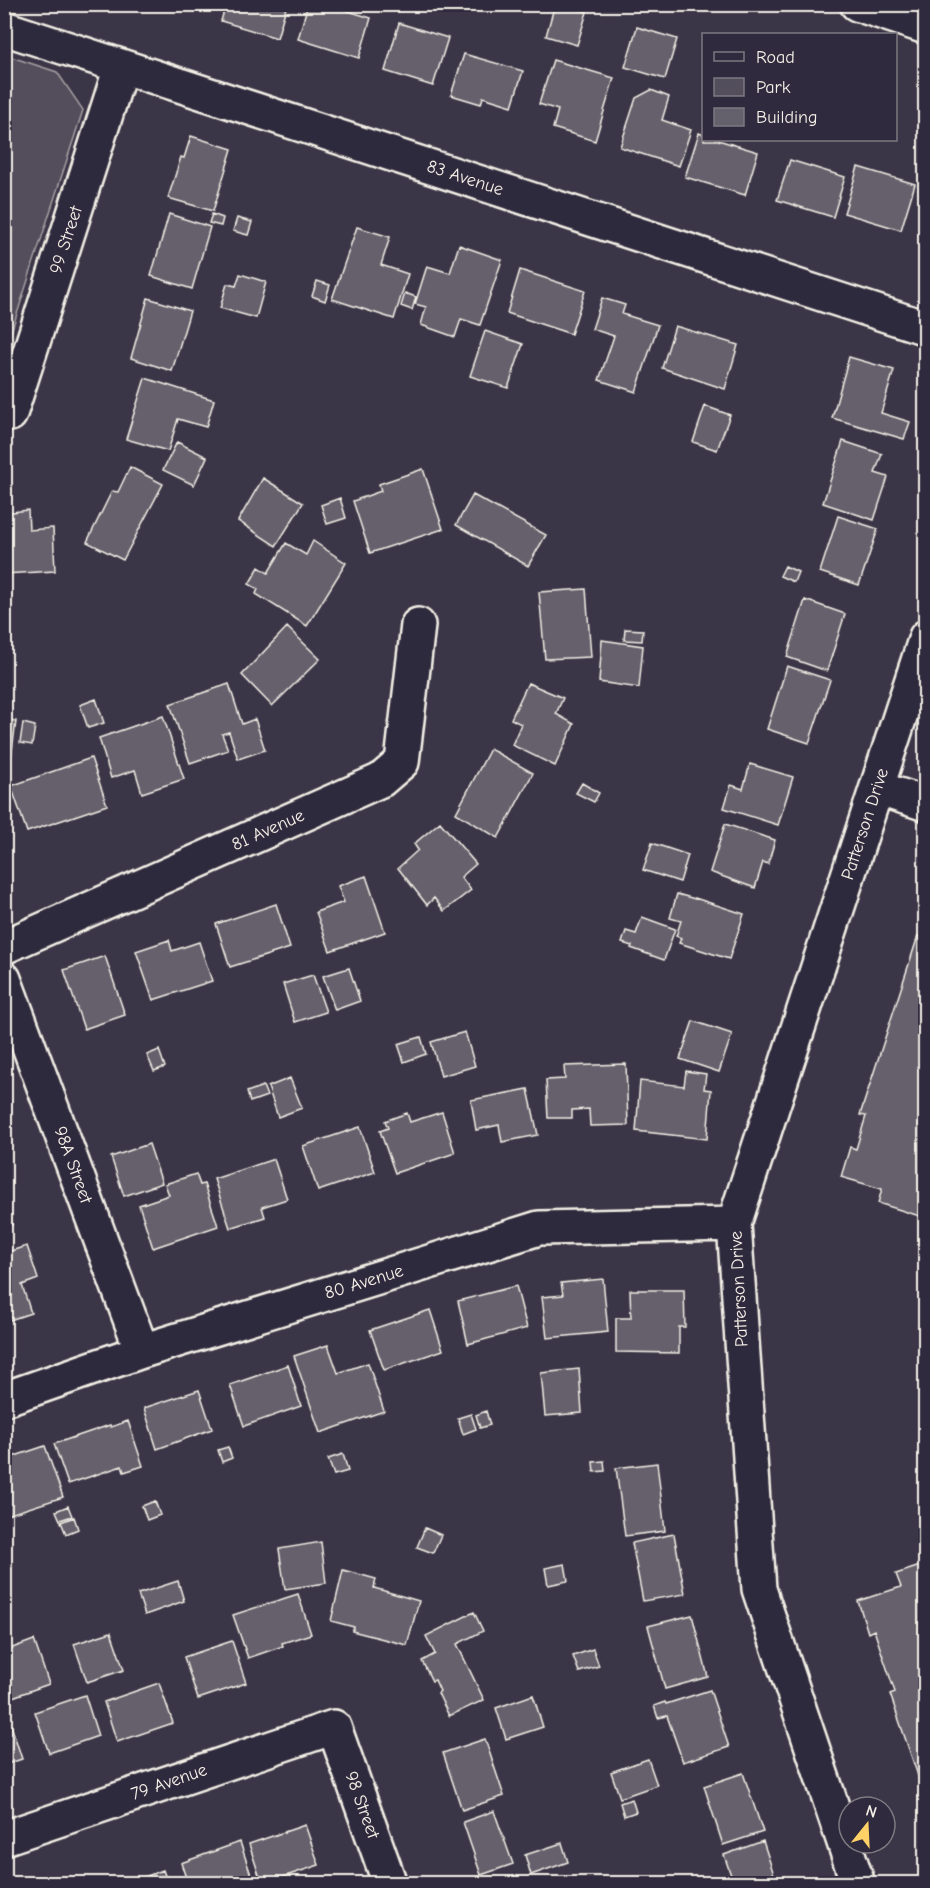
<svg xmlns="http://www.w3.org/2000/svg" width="930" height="1888" font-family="'Comic Neue',sans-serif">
	<rect width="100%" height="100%" fill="#3b3647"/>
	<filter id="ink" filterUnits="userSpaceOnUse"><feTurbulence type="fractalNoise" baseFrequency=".0167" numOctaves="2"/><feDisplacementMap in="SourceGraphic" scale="12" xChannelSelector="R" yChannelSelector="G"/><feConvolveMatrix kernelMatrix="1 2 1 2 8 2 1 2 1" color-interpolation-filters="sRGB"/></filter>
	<g filter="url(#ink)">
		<path fill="#534e5c" stroke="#a4a0a2" stroke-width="1.5" d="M 5,55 L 57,72 L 83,110 L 5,351 Z"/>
		<path fill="#65616c" stroke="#f4f1e8" stroke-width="1.5" d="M 226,4 L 287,4 L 277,38 L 221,21 Z
			M 308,4 L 326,4 L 371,18 L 359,58 L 298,39 Z
			M 555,4 L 564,4 L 587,12 L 577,45 L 546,36 Z
			M 399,23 L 448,38 L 433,86 L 385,71 Z
			M 637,27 L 677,39 L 665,79 L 625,67 Z
			M 464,54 L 523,71 L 512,106 L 483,97 L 481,104 L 451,95 Z
			M 553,60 L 614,78 L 595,141 L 553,128 L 558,110 L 539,104 Z
			M 651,90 L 669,97 L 662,120 L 691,130 L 679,166 L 620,147 L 636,98 Z
			M 699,133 L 704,135 L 704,140 L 718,140 L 758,152 L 745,195 L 685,177 Z
			M 191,136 L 232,149 L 213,211 L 168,198 L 181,157 L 184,158 Z
			M 790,160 L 845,177 L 833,217 L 777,200 Z
			M 858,167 L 915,184 L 901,230 L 844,213 Z
			M 169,214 L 210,227 L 192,289 L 151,276 Z
			M 212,214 L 223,218 L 221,226 L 209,223 Z
			M 237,218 L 252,222 L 248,235 L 233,231 Z
			M 357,227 L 390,237 L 381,265 L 408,274 L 394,319 L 332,299 Z
			M 459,245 L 502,260 L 480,325 L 461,319 L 455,337 L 421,325 L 426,307 L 415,304 L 427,266 L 450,273 Z
			M 520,270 L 585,291 L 571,334 L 507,313 Z
			M 240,274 L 266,282 L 256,318 L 220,308 L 227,284 L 236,286 Z
			M 317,281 L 330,285 L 325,301 L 312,296 Z
			M 405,293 L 416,297 L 412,310 L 401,306 Z
			M 148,298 L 190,311 L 172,371 L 131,358 Z
			M 602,298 L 625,305 L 622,314 L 658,325 L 636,392 L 599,380 L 614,336 L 592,329 Z
			M 675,326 L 738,345 L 725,389 L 662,368 Z
			M 485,331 L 523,344 L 508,388 L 470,376 Z
			M 849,357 L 894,370 L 881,413 L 910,422 L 904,439 L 832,418 Z
			M 145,378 L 214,400 L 206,427 L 178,419 L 168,451 L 126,439 Z
			M 705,406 L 730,415 L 717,450 L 693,442 Z
			M 843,441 L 882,454 L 875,473 L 888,477 L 874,520 L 823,503 Z
			M 177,442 L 207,457 L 194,485 L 163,470 Z
			M 130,467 L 163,484 L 123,560 L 87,542 L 112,491 L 118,492 Z
			M 423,469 L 443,529 L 370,553 L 353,501 L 381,491 L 379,484 Z
			M 263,478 L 303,503 L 276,546 L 238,521 Z
			M 473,495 L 546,535 L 528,566 L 456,525 Z
			M 340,498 L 346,518 L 327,524 L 321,505 Z
			M 28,510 L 29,530 L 53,528 L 55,571 L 4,574 L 4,513 Z
			M 838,516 L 878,529 L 859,585 L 820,572 Z
			M 313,541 L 346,563 L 307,626 L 256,594 L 258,589 L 249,584 L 259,567 L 268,573 L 286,543 L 306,555 Z
			M 785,566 L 798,572 L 794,582 L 780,576 Z
			M 586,589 L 591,657 L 545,659 L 539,592 Z
			M 805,600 L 845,614 L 827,671 L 787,657 Z
			M 287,627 L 320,659 L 272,706 L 242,675 Z
			M 625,629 L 643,630 L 642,641 L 624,640 Z
			M 602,640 L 643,646 L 639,688 L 599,682 Z
			M 787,666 L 830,680 L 809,743 L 767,729 Z
			M 528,683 L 563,698 L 556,714 L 574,724 L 555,766 L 512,745 L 521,724 L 511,719 Z
			M 229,684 L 242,724 L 255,719 L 265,750 L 238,759 L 229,732 L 222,734 L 228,750 L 190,763 L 170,704 Z
			M 96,699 L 104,723 L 88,728 L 80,705 Z
			M 163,716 L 184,779 L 142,793 L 135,770 L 111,778 L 99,738 Z
			M 4,719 L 16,721 L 7,788 L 4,788 Z
			M 23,723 L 35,726 L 32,745 L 20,743 Z
			M 490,749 L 533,773 L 498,838 L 456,813 Z
			M 91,758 L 107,805 L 27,832 L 11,786 Z
			M 750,764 L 793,777 L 778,825 L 724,808 L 731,785 L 743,789 Z
			M 582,783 L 599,793 L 594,802 L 576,793 Z
			M 440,822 L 476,864 L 461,877 L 471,890 L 444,911 L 434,898 L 427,905 L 398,868 L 418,850 L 414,844 Z
			M 725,824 L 775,840 L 768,864 L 763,862 L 755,888 L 710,872 Z
			M 652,843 L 688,855 L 680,882 L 643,870 Z
			M 366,876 L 385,932 L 330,951 L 316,912 L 344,902 L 338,886 Z
			M 677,894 L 695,899 L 695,898 L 744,914 L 729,959 L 679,943 L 681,938 L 676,936 L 681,921 L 670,918 Z
			M 276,904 L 290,948 L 230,967 L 216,924 Z
			M 642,917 L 675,929 L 664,960 L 631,948 L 632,946 L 622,943 L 626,931 L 636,934 Z
			M 918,936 L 926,938 L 926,1218 L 878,1203 L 882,1189 L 841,1177 L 850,1147 L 856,1149 L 866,1116 L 860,1115 Z
			M 169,940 L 172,951 L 199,942 L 212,981 L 153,1000 L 136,951 Z
			M 105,956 L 125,1015 L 84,1029 L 64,970 Z
			M 349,968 L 360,1001 L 335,1010 L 323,976 Z
			M 313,975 L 326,1012 L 295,1022 L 283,984 Z
			M 693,1021 L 732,1034 L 719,1072 L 680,1059 Z
			M 465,1032 L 475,1066 L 441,1076 L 431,1042 Z
			M 421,1037 L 426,1054 L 404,1062 L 398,1044 Z
			M 159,1050 L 165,1067 L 154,1071 L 147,1055 Z
			M 626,1064 L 628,1125 L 590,1126 L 589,1109 L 572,1110 L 572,1118 L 548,1118 L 546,1080 L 565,1079 L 564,1066 Z
			M 686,1071 L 706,1074 L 704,1089 L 711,1090 L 707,1139 L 636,1131 L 640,1081 L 684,1086 Z
			M 290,1078 L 302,1108 L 278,1117 L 268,1087 Z
			M 263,1086 L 267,1096 L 250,1102 L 247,1092 Z
			M 528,1089 L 538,1135 L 502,1142 L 499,1125 L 476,1130 L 471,1100 Z
			M 442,1112 L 455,1153 L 395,1173 L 380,1131 L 388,1128 L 385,1121 L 407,1113 L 410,1122 Z
			M 360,1127 L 375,1172 L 318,1191 L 303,1146 Z
			M 149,1144 L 162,1183 L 124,1196 L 111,1157 Z
			M 274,1159 L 287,1199 L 262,1207 L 265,1217 L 230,1228 L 214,1179 Z
			M 196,1174 L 200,1185 L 204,1184 L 218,1226 L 153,1248 L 139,1205 L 169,1195 L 165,1184 Z
			M 4,1202 L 12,1225 L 4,1228 Z
			M 27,1246 L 38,1279 L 22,1285 L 31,1313 L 4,1322 L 4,1253 Z
			M 603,1279 L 608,1332 L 547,1338 L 542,1297 L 563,1295 L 561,1283 Z
			M 516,1286 L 527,1328 L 468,1344 L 458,1301 Z
			M 630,1290 L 684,1290 L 685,1327 L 679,1327 L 679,1353 L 616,1352 L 616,1318 L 631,1318 Z
			M 430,1310 L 443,1350 L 384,1370 L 370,1330 Z
			M 328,1345 L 338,1373 L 368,1363 L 384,1411 L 320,1433 L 294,1356 Z
			M 288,1365 L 301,1406 L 244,1426 L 230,1385 Z
			M 579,1369 L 582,1413 L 545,1416 L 541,1373 Z
			M 199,1390 L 212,1429 L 157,1449 L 144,1408 Z
			M 486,1411 L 490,1425 L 480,1428 L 476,1415 Z
			M 471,1414 L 476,1429 L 463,1434 L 458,1418 Z
			M 128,1421 L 143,1466 L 124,1472 L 122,1466 L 68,1484 L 54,1444 L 110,1425 L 111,1427 Z
			M 45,1446 L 63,1497 L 4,1516 L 4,1472 L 10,1471 L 6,1459 Z
			M 228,1447 L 232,1458 L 222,1462 L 218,1450 Z
			M 343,1454 L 348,1471 L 334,1475 L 328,1459 Z
			M 604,1461 L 605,1471 L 594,1472 L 593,1462 Z
			M 657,1463 L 665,1531 L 625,1536 L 616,1468 Z
			M 155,1501 L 160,1515 L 147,1520 L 142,1506 Z
			M 68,1506 L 72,1516 L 60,1520 L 56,1511 Z
			M 74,1517 L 78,1529 L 66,1534 L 61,1522 Z
			M 425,1528 L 441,1535 L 433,1553 L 417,1547 Z
			M 674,1534 L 685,1594 L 643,1601 L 632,1543 Z
			M 321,1542 L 326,1583 L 285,1589 L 279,1549 Z
			M 565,1564 L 568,1581 L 548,1585 L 545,1568 Z
			M 926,1564 L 926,1799 L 890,1694 L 895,1692 L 874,1630 L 868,1633 L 858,1601 L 901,1587 L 896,1574 Z
			M 343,1570 L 376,1579 L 374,1588 L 419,1601 L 407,1645 L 352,1631 L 354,1627 L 331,1621 Z
			M 178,1581 L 184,1601 L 145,1615 L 138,1594 Z
			M 298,1594 L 311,1634 L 282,1643 L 283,1646 L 248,1658 L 233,1615 Z
			M 474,1612 L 483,1631 L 457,1644 L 484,1700 L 449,1716 L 438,1693 L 440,1691 L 435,1680 L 432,1681 L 422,1661 L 435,1654 L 426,1636 Z
			M 692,1615 L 708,1677 L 665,1689 L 648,1626 Z
			M 111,1632 L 124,1670 L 87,1682 L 74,1644 Z
			M 34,1640 L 49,1684 L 7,1699 L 4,1692 L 4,1651 Z
			M 232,1641 L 246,1683 L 198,1699 L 184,1657 Z
			M 593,1649 L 599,1666 L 579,1672 L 573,1656 Z
			M 159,1683 L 173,1723 L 117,1742 L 104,1702 Z
			M 710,1690 L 729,1747 L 683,1762 L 667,1716 L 658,1718 L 654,1706 L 665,1702 L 666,1704 Z
			M 85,1695 L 98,1736 L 49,1753 L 35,1712 Z
			M 533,1695 L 543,1727 L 506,1739 L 496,1708 Z
			M 9,1719 L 22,1759 L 4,1765 L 4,1721 Z
			M 485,1739 L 504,1796 L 462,1810 L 443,1753 Z
			M 648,1759 L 657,1785 L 620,1798 L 611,1772 Z
			M 743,1773 L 763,1832 L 723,1845 L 704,1786 Z
			M 632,1799 L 636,1812 L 624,1816 L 620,1803 Z
			M 494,1811 L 513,1864 L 481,1875 L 463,1822 Z
			M 305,1825 L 319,1865 L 262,1884 L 249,1844 Z
			M 763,1841 L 777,1884 L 734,1884 L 724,1855 Z
			M 240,1842 L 254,1884 L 188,1884 L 181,1863 Z
			M 562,1843 L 568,1862 L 531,1875 L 525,1855 Z
			M 163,1870 L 168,1884 L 126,1884 Z"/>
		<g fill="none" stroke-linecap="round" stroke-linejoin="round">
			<defs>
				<path id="minor" d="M 4,28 L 926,328
					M 4,412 L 10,414 L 121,67
					M 877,788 L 926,804
					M 4,947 L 381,780 L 402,762 L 418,625
					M 4,979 L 142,1351
					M 4,1399 L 142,1351 L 539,1228 L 734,1224
					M 4,1838 L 334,1727 L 390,1884
					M 858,1884 L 759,1589 L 734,1224 L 926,637"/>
				<path id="major" d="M 857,4 L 926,27"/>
			</defs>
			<use href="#minor" stroke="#f4f1e8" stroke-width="38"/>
			<use href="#major" stroke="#f4f1e8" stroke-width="38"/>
			<use href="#minor" stroke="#2f2a3d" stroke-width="33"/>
			<use href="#major" stroke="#2f2a3d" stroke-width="33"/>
		</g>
	</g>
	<g text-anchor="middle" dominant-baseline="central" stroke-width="4.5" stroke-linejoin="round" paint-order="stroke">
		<g font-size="18" fill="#f4f1e8" stroke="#2f2a3d">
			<text transform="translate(465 178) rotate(18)">83 Avenue</text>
			<text transform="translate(66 240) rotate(-72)">99 Street</text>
			<text transform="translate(865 824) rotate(-72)">Patterson Drive</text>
			<text transform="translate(268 830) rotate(-24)">81 Avenue</text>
			<text transform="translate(73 1165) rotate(70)">98A Street</text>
			<text transform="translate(364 1282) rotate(-17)">80 Avenue</text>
			<text transform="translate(739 1289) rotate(-93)">Patterson Drive</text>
			<text transform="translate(169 1782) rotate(-19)">79 Avenue</text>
			<text transform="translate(362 1805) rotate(70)">98 Street</text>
		</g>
	</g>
	<rect width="930" height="1888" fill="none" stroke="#2f2a3d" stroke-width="24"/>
	<rect x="12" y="12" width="906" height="1864" fill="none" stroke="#f4f1e8" stroke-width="2" filter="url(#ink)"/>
	<rect x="702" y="33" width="195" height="108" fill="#2f2a3d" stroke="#7e7a81" stroke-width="1.5"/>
	<rect x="714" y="52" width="30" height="9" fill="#2f2a3d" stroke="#7e7a81" stroke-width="1.5"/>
	<text x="756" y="63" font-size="18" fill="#f4f1e8">Road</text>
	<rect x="714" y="78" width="30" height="18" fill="#534e5c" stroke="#7e7a81" stroke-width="1.5"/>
	<text x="756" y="93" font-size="18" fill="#f4f1e8">Park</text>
	<rect x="714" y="108" width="30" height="18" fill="#65616c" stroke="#7e7a81" stroke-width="1.5"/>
	<text x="756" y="123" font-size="18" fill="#f4f1e8">Building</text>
	<g transform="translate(867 1825) rotate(18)"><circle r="28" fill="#2f2a3d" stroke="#7e7a81" stroke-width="1.5"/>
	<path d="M0-4.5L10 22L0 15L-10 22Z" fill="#ffd166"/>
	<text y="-9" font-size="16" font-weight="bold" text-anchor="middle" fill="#f4f1e8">N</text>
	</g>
</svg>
